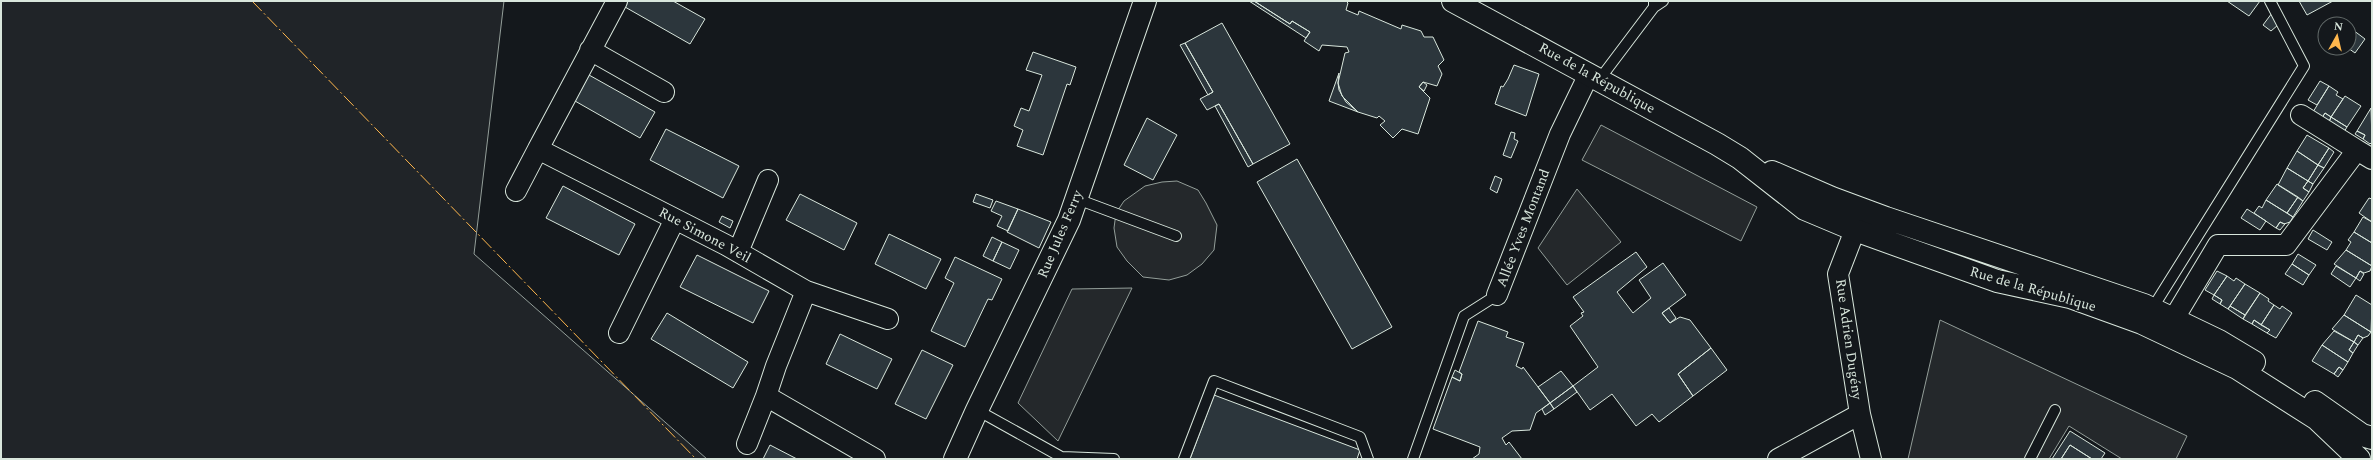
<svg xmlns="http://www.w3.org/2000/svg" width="2373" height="460" font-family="Spectral,serif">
	<rect width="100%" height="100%" fill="#14181c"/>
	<path fill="#202428" stroke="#939e99" d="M 1,1 L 504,1 L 474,254 L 707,459 L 1,459 Z"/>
	<path fill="#24282b" stroke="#939e99" d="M 1601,125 L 1757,207 L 1741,241 L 1582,160 Z
		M 1177,181 L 1198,190 L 1206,203 L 1217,225 L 1214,250 L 1202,264 L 1187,275 L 1169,280 L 1143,277 L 1127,261 L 1117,247 L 1114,228 L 1116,213 L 1124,201 L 1145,186 L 1162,182 Z
		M 1577,189 L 1621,242 L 1567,285 L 1538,248 Z
		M 1132,288 L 1058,441 L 1018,403 L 1072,289 Z
		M 1940,320 L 2187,436 L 2176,459 L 2122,459 L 2069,426 L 2049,459 L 1908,459 Z"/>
	<path fill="#2c363c" stroke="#d8e6dc" d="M 628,1 L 673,1 L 705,19 L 690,44 L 625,7 Z
		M 1249,1 L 1254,1 L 1290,24 L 1292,21 L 1310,32 L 1306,38 Z
		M 1254,1 L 1346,1 L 1348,3 L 1346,10 L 1358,15 L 1359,11 L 1401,29 L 1402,25 L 1421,31 L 1424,37 L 1433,37 L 1444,60 L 1438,66 L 1442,74 L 1437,86 L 1423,82 L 1419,87 L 1430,98 L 1418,134 L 1402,129 L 1393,138 L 1380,125 L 1385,121 L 1379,116 L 1377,118 L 1358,112 L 1346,102 L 1339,90 L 1338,83 L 1345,53 L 1349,52 L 1347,47 L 1322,45 L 1319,51 L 1304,41 L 1310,32 L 1292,21 L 1290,24 Z
		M 2227,1 L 2260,1 L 2249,16 Z
		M 2299,1 L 2333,1 L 2307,15 Z
		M 2272,13 L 2278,25 L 2271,31 L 2263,25 Z
		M 1222,23 L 1290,144 L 1253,164 L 1219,104 L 1207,110 L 1200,99 L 1213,92 L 1185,43 Z
		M 2349,27 L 2365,39 L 2355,53 L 2348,48 Z
		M 1185,43 L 1213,92 L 1208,95 L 1180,45 Z
		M 1033,52 L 1076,67 L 1070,85 L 1067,84 L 1043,155 L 1017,146 L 1023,130 L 1014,126 L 1021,108 L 1029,111 L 1042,75 L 1026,70 Z
		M 1514,65 L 1539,74 L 1526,116 L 1495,104 L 1501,86 L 1503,87 L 1508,79 Z
		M 1339,73 L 1338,83 L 1342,96 L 1358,112 L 1329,101 Z
		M 589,75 L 655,112 L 640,138 L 575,101 Z
		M 2320,81 L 2329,86 L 2317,105 L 2308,100 Z
		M 1423,82 L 1427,85 L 1424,91 L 1419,87 Z
		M 2329,86 L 2338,92 L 2336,95 L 2343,99 L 2331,117 L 2325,113 L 2322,118 L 2313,112 Z
		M 2345,96 L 2361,106 L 2347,127 L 2331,117 Z
		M 1219,104 L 1253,164 L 1248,167 L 1215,106 Z
		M 2371,108 L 2372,142 L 2370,144 L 2363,139 L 2365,135 L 2357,131 Z
		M 2325,113 L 2331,117 L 2329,122 L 2322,118 Z
		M 2331,117 L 2347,127 L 2344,132 L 2329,122 Z
		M 1147,118 L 1177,135 L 1153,180 L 1124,165 Z
		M 666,129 L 739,166 L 723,198 L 650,160 Z
		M 2357,131 L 2365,135 L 2363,139 L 2355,134 Z
		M 1511,132 L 1515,133 L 1514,139 L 1518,141 L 1511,158 L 1503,155 Z
		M 2307,135 L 2329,148 L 2318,165 L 2297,151 Z
		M 2329,148 L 2334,152 L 2324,168 L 2318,165 Z
		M 2297,151 L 2318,165 L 2308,181 L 2287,168 Z
		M 1297,159 L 1392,327 L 1352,349 L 1257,182 Z
		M 2318,165 L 2324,168 L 2313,184 L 2308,181 Z
		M 2287,168 L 2308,181 L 2303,188 L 2309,192 L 2303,201 L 2278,185 Z
		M 1495,176 L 1502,179 L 1497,193 L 1490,189 Z
		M 2308,181 L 2313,184 L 2309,192 L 2303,188 Z
		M 2277,184 L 2298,197 L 2287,213 L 2266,200 Z
		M 563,186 L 635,224 L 619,255 L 546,218 Z
		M 800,194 L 857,223 L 844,250 L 786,220 Z
		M 976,194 L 993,200 L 990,208 L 973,202 Z
		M 2298,197 L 2303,201 L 2293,217 L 2287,213 Z
		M 2369,198 L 2372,199 L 2372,222 L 2359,213 Z
		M 2266,200 L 2293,217 L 2290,222 L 2284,224 L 2280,222 L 2276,228 L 2254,213 L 2259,206 L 2262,208 Z
		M 996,201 L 1018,209 L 1008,231 L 997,226 L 1002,216 L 991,211 Z
		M 1018,209 L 1051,222 L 1039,248 L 1007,232 Z
		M 2247,209 L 2266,221 L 2260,230 L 2241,218 Z
		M 722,216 L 733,221 L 730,228 L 719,222 Z
		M 2363,217 L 2372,222 L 2372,243 L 2354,232 Z
		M 2280,222 L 2285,224 L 2280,230 L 2276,228 Z
		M 2313,230 L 2332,242 L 2327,250 L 2308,239 Z
		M 2354,232 L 2372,243 L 2372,266 L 2346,250 L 2351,242 L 2348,240 Z
		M 889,234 L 941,259 L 926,289 L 875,264 Z
		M 992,237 L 1002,242 L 993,261 L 983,256 Z
		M 1002,242 L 1019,250 L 1010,269 L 993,261 Z
		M 2346,250 L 2372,266 L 2370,271 L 2364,273 L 2360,271 L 2356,278 L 2334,264 Z
		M 1636,252 L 1647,267 L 1617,292 L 1633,313 L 1651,298 L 1639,280 L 1663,263 L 1686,295 L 1662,313 L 1670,323 L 1680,317 L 1690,320 L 1711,348 L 1678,374 L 1693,396 L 1659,422 L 1652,414 L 1636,426 L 1612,394 L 1590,410 L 1573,386 L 1598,367 L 1570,326 L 1583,316 L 1581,313 L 1584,312 L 1573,297 Z
		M 2298,254 L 2316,265 L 2309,275 L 2292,264 Z
		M 697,255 L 769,291 L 753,323 L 680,287 Z
		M 955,257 L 1002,279 L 992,300 L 988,299 L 965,347 L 931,331 L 954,283 L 945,278 Z
		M 2292,264 L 2309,275 L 2303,285 L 2285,274 Z
		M 2336,266 L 2356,278 L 2350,287 L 2331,274 Z
		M 2217,271 L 2227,276 L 2214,295 L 2205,290 Z
		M 2360,271 L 2364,274 L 2360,281 L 2356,278 Z
		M 2227,276 L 2234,281 L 2236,278 L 2245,284 L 2228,309 L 2220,304 L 2222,300 L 2214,295 Z
		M 2245,284 L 2260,293 L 2245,315 L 2230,306 Z
		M 2260,293 L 2269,299 L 2268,301 L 2274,305 L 2261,325 L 2254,320 L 2252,324 L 2243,319 Z
		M 2214,295 L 2222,300 L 2220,304 L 2212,299 Z
		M 2356,295 L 2372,305 L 2371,332 L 2344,315 Z
		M 2274,305 L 2280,309 L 2282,306 L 2292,313 L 2276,338 L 2267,333 L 2270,330 L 2261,325 Z
		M 2230,306 L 2245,315 L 2243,319 L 2228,309 Z
		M 1669,308 L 1676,318 L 1670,323 L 1662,313 Z
		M 667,313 L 748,362 L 733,388 L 651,339 Z
		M 2344,315 L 2371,332 L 2368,336 L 2363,338 L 2358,335 L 2354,342 L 2332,329 Z
		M 2254,320 L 2270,330 L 2267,333 L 2252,324 Z
		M 1478,321 L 1508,332 L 1506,337 L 1524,343 L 1516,366 L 1522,369 L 1523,367 L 1550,403 L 1536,413 L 1530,430 L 1512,431 L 1502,438 L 1506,445 L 1509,442 L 1522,459 L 1472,459 L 1479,454 L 1480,447 L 1433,429 L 1452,377 L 1460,381 L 1462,374 L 1459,372 Z
		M 2334,331 L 2354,342 L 2349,350 L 2353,353 L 2348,362 L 2322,345 Z
		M 840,334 L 892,359 L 877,389 L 826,364 Z
		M 2358,335 L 2363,338 L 2358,345 L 2354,342 Z
		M 2354,342 L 2358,345 L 2353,353 L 2349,350 Z
		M 2322,345 L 2348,362 L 2343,370 L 2339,367 L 2334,374 L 2312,361 Z
		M 1711,348 L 1727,370 L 1693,396 L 1678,374 Z
		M 922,350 L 953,365 L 926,419 L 895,404 Z
		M 2339,367 L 2343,370 L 2338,377 L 2334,374 Z
		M 1455,370 L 1462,374 L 1460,381 L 1452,377 Z
		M 1561,371 L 1573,386 L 1550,403 L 1538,387 Z
		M 1573,386 L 1577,392 L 1554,409 L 1550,403 Z
		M 1214,395 L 1360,450 L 1357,459 L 1190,459 Z
		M 1550,403 L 1554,409 L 1545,415 L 1542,409 Z
		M 2070,431 L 2105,453 L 2101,459 L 2092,459 L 2070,445 L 2061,459 L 2052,459 Z
		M 770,445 L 797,459 L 763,459 Z
		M 2070,445 L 2092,459 L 2061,459 Z"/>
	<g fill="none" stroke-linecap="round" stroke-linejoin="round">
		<defs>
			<path id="service" d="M 1654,1 L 1654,7 L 1663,1
				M 1599,80 L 1654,7
				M 1077,199 L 1176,236
				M 2152,309 L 2304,66 L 2270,1
				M 977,410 L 1065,459
				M 1062,457 L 1114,459
				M 1184,459 L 1214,381 L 1360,437 L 1368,459
				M 1413,459 L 1464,316 L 1497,295
				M 2030,459 L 2055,410"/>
			<path id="minor" d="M 617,1 L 538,149 L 726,245 L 806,291 L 776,366 L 766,396 L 875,459
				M 590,50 L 664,92
				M 2301,115 L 2357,150
				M 516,191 L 538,149
				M 1869,222 L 1855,230 L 1838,274 L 1860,414 L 1871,459
				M 738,252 L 768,180
				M 806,291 L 888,319
				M 1497,295 L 1560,134 L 1589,74
				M 2173,320 L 2218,245 L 2286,245 L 2357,150 L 2372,159
				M 619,333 L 675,219
				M 747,444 L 766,396
				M 1778,459 L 1860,414"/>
			<path id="secondary" d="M 1453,1 L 1717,144 L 1740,158 L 1805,209 L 1855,230 L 1997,281 L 2070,297 L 2142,323 L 2237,368 L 2317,419 L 2359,459
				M 1772,172 L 1832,198 L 1886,218 L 2144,305 L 2219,341 L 2254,362
				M 2315,402 L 2362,435 L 2372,438
				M 955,459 L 977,410 L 1069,220 L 1145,1"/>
		</defs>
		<use href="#service" stroke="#d8e6dc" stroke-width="12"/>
		<use href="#minor" stroke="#d8e6dc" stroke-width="22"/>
		<use href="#secondary" stroke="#d8e6dc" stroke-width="24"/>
		<use href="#service" stroke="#14181c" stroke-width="10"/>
		<use href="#minor" stroke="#14181c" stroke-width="20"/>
		<use href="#secondary" stroke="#14181c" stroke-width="22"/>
		<path stroke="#ffb74d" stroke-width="1" stroke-dasharray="14 3 2 3" stroke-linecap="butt" d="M 252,1 L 696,459"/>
	</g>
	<g text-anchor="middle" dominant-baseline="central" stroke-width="3" stroke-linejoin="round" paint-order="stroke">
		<g font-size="14" fill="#d8e6dc" stroke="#14181c">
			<text transform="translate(1597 78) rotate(29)">Rue de la République</text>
			<text transform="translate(1523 228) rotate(-69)">Allée Yves Montand</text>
			<text transform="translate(1060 234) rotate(-67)">Rue Jules Ferry</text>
			<text transform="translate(705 235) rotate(28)">Rue Simone Veil</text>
			<text transform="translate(2033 289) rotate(16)">Rue de la République</text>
			<text transform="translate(1849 339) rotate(82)">Rue Adrien Dugény</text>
		</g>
	</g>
	<rect width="2373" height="460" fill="none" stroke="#d8e6dc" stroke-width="4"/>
	<g transform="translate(2337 36) rotate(8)"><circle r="19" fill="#14181c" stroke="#626a69"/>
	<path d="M0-3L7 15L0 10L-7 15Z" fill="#ffb74d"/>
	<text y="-6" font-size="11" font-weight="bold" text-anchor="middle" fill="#d8e6dc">N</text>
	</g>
</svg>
